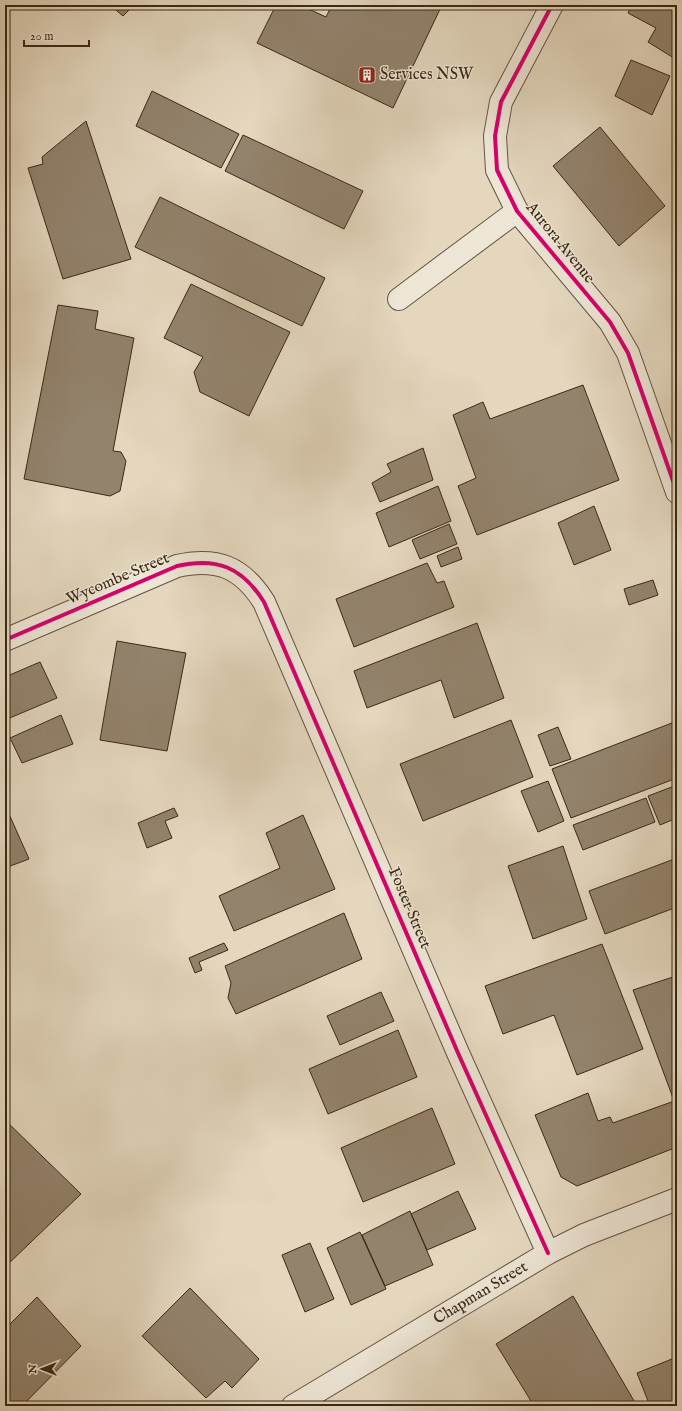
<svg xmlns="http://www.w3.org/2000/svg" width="682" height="1411" font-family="'IM FELL English',serif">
	<rect width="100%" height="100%" fill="#e4d7be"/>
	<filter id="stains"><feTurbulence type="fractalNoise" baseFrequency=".005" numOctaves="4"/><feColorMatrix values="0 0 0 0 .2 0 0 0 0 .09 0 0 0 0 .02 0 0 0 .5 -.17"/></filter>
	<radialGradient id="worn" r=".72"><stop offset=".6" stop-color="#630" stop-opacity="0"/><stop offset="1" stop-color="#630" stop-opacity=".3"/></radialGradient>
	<path fill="#93836d" stroke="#3b2815" d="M 110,5 L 134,5 L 123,16 Z
		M 276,5 L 300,5 L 326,17 L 332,5 L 442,5 L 393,108 L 257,43 Z
		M 632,5 L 677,5 L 677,60 L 648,42 L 656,28 L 628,13 Z
		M 631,60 L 670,76 L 652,115 L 615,96 Z
		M 152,91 L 239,134 L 221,168 L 136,126 Z
		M 86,121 L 131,259 L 63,279 L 28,168 L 43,164 L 42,157 Z
		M 600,127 L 665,206 L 619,246 L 553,166 Z
		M 243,135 L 363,191 L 344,229 L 225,171 Z
		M 160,197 L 325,278 L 302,326 L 135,247 Z
		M 191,284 L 290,332 L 249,416 L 200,392 L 194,372 L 203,357 L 164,338 Z
		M 58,305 L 98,311 L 95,329 L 134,338 L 113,451 L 121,452 L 126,461 L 120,491 L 110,496 L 24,479 Z
		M 583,385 L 619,480 L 477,535 L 458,486 L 476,478 L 453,415 L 483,402 L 490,419 Z
		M 423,448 L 433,480 L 380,502 L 372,483 L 391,472 L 387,464 Z
		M 438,486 L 451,521 L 389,547 L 376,513 Z
		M 594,506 L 611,550 L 574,565 L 558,523 Z
		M 449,524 L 457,544 L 420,559 L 412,540 Z
		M 458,547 L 462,559 L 441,567 L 437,556 Z
		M 427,563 L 437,583 L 444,581 L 454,607 L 354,647 L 336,599 Z
		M 653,580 L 658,595 L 629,605 L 624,589 Z
		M 477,623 L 504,698 L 454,718 L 441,680 L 367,708 L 354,671 Z
		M 117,641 L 186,653 L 167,751 L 100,740 Z
		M 40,662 L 57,698 L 5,720 L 5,677 Z
		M 61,715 L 73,744 L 22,763 L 10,738 Z
		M 511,720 L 533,777 L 423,821 L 400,764 Z
		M 677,721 L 677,778 L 571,818 L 552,769 Z
		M 558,727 L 571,759 L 550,766 L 538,735 Z
		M 548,781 L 564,821 L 538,832 L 521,791 Z
		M 677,785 L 677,818 L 660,825 L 648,796 Z
		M 646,798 L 655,822 L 583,850 L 573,825 Z
		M 5,805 L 29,859 L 5,868 Z
		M 174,808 L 178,816 L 165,821 L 172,838 L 147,848 L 138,823 Z
		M 303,815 L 335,889 L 234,931 L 219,896 L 280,868 L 266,833 Z
		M 563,846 L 587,919 L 533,939 L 508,866 Z
		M 677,858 L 677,907 L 605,934 L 589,891 Z
		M 344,913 L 362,959 L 236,1014 L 228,998 L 231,983 L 225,966 Z
		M 224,943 L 228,950 L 199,962 L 202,970 L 195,973 L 189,958 Z
		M 602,944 L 643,1049 L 577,1075 L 554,1015 L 503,1034 L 485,986 Z
		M 676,976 L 677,1096 L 673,1098 L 633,990 Z
		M 381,992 L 394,1021 L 340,1045 L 327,1016 Z
		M 398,1030 L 417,1077 L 328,1114 L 309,1069 Z
		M 588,1093 L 598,1121 L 610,1117 L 613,1123 L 677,1100 L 677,1147 L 577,1186 L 561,1177 L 535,1115 Z
		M 432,1108 L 455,1164 L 363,1202 L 341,1148 Z
		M 5,1120 L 81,1194 L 5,1267 Z
		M 458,1191 L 476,1229 L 427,1250 L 411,1214 Z
		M 410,1211 L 433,1265 L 385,1286 L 362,1235 Z
		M 360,1232 L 386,1289 L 351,1305 L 327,1248 Z
		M 310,1243 L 334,1299 L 305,1312 L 282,1255 Z
		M 190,1288 L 259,1359 L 232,1388 L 225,1381 L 206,1398 L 142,1336 Z
		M 573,1296 L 637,1406 L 534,1406 L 496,1344 Z
		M 37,1297 L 81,1346 L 22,1406 L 5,1406 L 5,1329 Z
		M 677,1357 L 677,1406 L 650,1406 L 637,1373 Z"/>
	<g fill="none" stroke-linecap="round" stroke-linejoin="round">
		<defs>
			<g id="street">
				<path d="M 552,5 L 501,102 L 495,136 L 497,170 L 517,211 L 610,322 L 628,353 L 677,492"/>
				<path d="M 399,299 L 517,211"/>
				<path d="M 5,640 L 177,566 C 217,557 242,567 264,602 L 458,1053 L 548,1253"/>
				<path id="s1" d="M 293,1406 L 548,1253 L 584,1235 L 677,1199"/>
			</g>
		</defs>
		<use href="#street" stroke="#65543f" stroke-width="24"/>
		<use href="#street" stroke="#ede5d5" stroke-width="22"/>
		<defs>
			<path id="cycleway" d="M 552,5 L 501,102 L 495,136 L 497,170 L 517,211 L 610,322 L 628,353 L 677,492
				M 5,640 L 177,566 C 217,557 242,567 264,602 L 458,1053 L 548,1253"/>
		</defs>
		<use href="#cycleway" stroke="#ede5d5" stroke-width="6"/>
		<use href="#cycleway" stroke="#d6006c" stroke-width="4"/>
	</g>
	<defs>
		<symbol id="building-square" viewBox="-11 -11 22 22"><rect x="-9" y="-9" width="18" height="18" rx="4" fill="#8f2418" stroke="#ede5d5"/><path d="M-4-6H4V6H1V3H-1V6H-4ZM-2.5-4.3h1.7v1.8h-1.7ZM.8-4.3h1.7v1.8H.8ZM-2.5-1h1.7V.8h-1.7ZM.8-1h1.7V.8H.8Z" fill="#fff"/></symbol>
	</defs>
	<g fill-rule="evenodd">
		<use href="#building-square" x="357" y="65" width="20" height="20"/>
	</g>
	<g text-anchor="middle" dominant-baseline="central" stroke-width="3" stroke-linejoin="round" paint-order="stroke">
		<g font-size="16" fill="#3b2815" stroke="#ede5d5" text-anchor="start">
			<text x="380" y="75">Services NSW</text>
		</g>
		<g font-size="16" fill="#3b2815" stroke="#ede5d5">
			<text transform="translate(560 243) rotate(51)">Aurora Avenue</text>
			<text transform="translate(118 579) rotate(-23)">Wycombe Street</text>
			<text transform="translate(409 908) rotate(67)">Foster Street</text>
			<text stroke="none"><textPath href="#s1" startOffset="219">Chapman Street</textPath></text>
		</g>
	</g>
	<rect width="682" height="1411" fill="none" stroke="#e4d7be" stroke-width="20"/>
	<rect x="6" y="6" width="670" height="1399" fill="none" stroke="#3b2815" stroke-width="2"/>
	<rect x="10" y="10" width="662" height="1391" fill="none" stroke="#3b2815"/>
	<g transform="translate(42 1369) rotate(270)" stroke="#ede5d5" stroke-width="3" paint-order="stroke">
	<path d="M0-3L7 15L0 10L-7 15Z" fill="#3b2815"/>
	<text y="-6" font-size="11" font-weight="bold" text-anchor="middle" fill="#3b2815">N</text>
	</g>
	<path d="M24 40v6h65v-6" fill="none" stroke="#3b2815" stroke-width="2"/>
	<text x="30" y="40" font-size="12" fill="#3b2815" stroke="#ede5d5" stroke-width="3" paint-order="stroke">20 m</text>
	<rect width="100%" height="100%" filter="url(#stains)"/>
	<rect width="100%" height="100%" fill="url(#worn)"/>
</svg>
